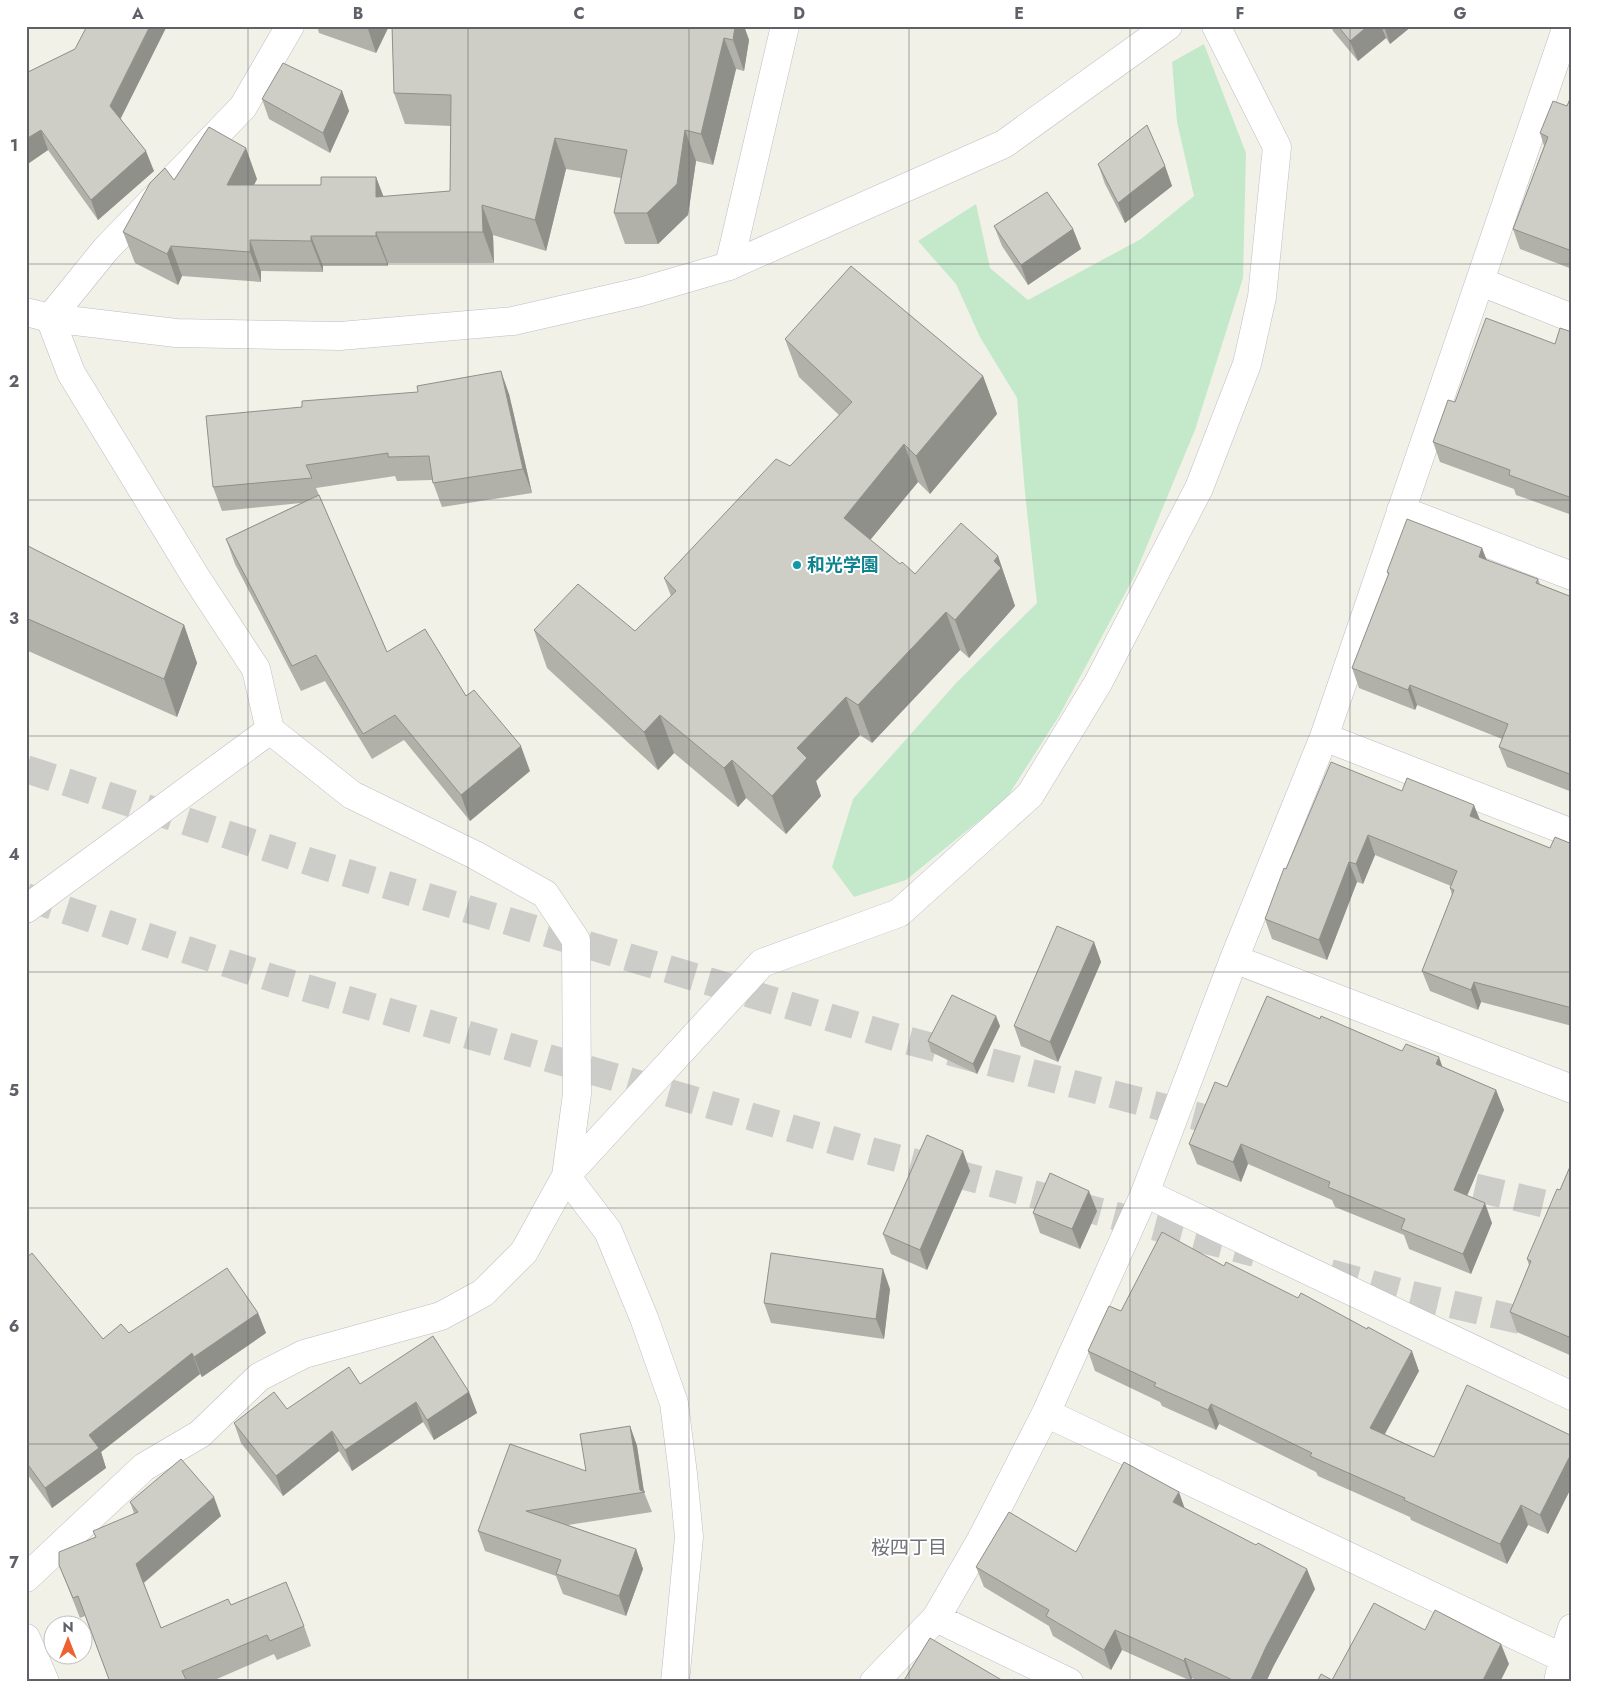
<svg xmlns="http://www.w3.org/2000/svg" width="1598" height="1708" font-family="Jost,'Noto Sans JP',sans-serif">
	<rect width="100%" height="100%" fill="#f1f1e8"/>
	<path fill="#c4e9ca" d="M 1204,44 L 1246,153 L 1243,278 L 1195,430 L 1134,577 L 1059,716 L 1006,799 L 906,880 L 854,897 L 832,867 L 853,799 L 957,682 L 1037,603 L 1025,493 L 1017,398 L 980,337 L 956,284 L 918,241 L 976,204 L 990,268 L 1028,300 L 1141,239 L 1194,196 L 1177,122 L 1172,62 Z"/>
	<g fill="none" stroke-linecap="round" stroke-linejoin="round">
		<path stroke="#cccdc8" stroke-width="28" stroke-dasharray="28 14" stroke-linecap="butt" d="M 26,769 L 314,863 L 898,1038 L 1238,1127
			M 26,897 L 275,979 L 863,1149 L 1255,1253
			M 1434,1178 L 1572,1210
			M 1330,1273 L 1403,1293 L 1572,1332"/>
		<defs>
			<path id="street" d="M 290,26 L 243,107 L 106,249 L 50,318 L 71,373 L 197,579 L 256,669 L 270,730 L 352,795 L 475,855 L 545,894 L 576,940 L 577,1094 L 566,1176 L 608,1231 L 644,1318 L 674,1403 L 683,1474 L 689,1537 L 675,1682
				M 729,266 L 785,26
				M 1481,282 L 1572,318
				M 1401,510 L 1572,576
				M 1324,737 L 1572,833
				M 26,909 L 270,730
				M 1234,959 L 1572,1089
				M 1145,1193 L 1572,1396
				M 1046,1413 L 1563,1658
				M 26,1578 L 144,1467 L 200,1434 L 259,1377 L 304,1354 L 441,1316 L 483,1293 L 524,1252 L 566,1176 L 762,963 L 899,913 L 1030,795 L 1098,683 L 1199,488 L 1247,364 L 1262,297 L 1277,147 L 1216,26
				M 936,1618 L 1069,1682
				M 874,1682 L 936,1618 L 981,1540 L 1046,1413 L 1145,1193 L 1234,959 L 1324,737 L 1567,26
				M 1558,1682 L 1563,1658 L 1572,1628"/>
			<path id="secondary" d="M 26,312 L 50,318 L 176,333 L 340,336 L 513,321 L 640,292 L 729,266 L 1004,144 L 1168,26
				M 26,1638 L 45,1682"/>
		</defs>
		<use href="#street" stroke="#bcbec3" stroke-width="29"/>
		<use href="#secondary" stroke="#bdbec5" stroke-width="29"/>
		<use href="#street" stroke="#fff" stroke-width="28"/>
		<use href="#secondary" stroke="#fff" stroke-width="28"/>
	</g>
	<path fill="#b1b1aa" d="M 317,26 L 389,26 L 376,53 L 319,33 Z
		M 392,26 L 744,26 L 749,40 L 744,71 L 736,69 L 713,165 L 696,161 L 688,215 L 658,244 L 625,244 L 614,213 L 621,178 L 566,169 L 546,251 L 493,235 L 494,263 L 388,263 L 388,266 L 323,266 L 323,272 L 261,271 L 261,282 L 182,276 L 178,285 L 135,263 L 123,232 L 174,180 L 257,179 L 254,185 L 321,185 L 376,177 L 383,197 L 450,191 L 451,126 L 405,124 L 394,93 Z
		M 1331,26 L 1412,26 L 1390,44 L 1386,38 L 1358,61 L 1333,31 Z
		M 75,49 L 121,119 L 154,171 L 98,220 L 48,150 L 29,163 L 26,158 L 26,73 Z
		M 342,91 L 349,111 L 330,153 L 269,119 L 262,99 Z
		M 1572,94 L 1572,269 L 1520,249 L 1513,229 L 1544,146 L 1540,133 L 1567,106 Z
		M 1098,164 L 1165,166 L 1172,186 L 1125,223 L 1105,184 Z
		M 994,226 L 1073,229 L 1081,249 L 1028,285 L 1002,246 Z
		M 1572,332 L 1572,515 L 1516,495 L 1514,489 L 1440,462 L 1433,442 L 1455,402 L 1555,344 Z
		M 785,339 L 983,376 L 997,414 L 930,494 L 918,482 L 870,540 L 900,564 L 915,574 L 998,556 L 1015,606 L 969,658 L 960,650 L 872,743 L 860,735 L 816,781 L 821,796 L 786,834 L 746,798 L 738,807 L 674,753 L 658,770 L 547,668 L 534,630 L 635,631 L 671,596 L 664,578 L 790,466 L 839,415 L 799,377 Z
		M 509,394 L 532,493 L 442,507 L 432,480 L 397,481 L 395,476 L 316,488 L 387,652 L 466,696 L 530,771 L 470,821 L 404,740 L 372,759 L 325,681 L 301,691 L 235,564 L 226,539 L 301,503 L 222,511 L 213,487 Z
		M 26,545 L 184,625 L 197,663 L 177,717 L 26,650 Z
		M 1482,548 L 1486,560 L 1538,579 L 1540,584 L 1572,597 L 1572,792 L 1507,767 L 1499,747 L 1502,739 L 1417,705 L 1415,710 L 1359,688 L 1352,668 L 1388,575 L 1387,572 Z
		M 1402,791 L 1480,820 L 1550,848 L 1572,844 L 1572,1026 L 1481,1002 L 1478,1010 L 1430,991 L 1422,971 L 1452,895 L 1450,888 L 1451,886 L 1375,855 L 1363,884 L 1357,882 L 1327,960 L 1272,939 L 1265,919 L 1286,869 Z
		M 1094,942 L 1101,962 L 1058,1062 L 1021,1046 L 1014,1026 Z
		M 1320,1019 L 1443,1067 L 1496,1090 L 1504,1110 L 1467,1195 L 1492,1223 L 1471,1274 L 1409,1249 L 1404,1235 L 1335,1207 L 1332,1200 L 1248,1164 L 1241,1182 L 1197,1164 L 1189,1144 L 1227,1087 Z
		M 1000,1026 L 977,1074 L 931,1052 L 928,1041 Z
		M 1572,1162 L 1572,1356 L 1517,1332 L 1510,1312 L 1529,1265 L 1527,1259 L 1560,1190 Z
		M 970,1171 L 927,1270 L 891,1254 L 883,1234 Z
		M 1097,1211 L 1080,1249 L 1040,1233 L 1033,1213 Z
		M 26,1258 L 103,1339 L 129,1333 L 258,1313 L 266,1333 L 202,1377 L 200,1374 L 101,1452 L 106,1468 L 52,1508 L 28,1475 L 26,1470 Z
		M 890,1289 L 884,1339 L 771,1323 L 764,1303 Z
		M 1121,1311 L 1419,1371 L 1385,1434 L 1434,1457 L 1572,1436 L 1572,1486 L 1548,1534 L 1528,1525 L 1507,1564 L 1411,1520 L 1410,1517 L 1318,1476 L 1316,1472 L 1219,1424 L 1216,1430 L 1162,1406 L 1160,1402 L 1095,1371 L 1088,1351 Z
		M 360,1384 L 469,1392 L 477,1413 L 434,1440 L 423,1422 L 352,1471 L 339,1451 L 283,1496 L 241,1443 L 234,1423 L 287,1409 Z
		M 630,1426 L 637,1446 L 644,1492 L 652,1512 L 568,1525 L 636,1549 L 643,1569 L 626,1616 L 563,1594 L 556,1576 L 485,1551 L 478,1531 L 586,1471 Z
		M 130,1502 L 221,1516 L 144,1583 L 161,1628 L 231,1605 L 304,1626 L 311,1646 L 277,1660 L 274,1654 L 210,1682 L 110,1682 L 85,1616 L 80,1618 L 67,1585 L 59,1565 L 95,1537 L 134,1513 Z
		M 1185,1508 L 1315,1589 L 1273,1667 L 1266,1682 L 1200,1682 L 1192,1678 L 1191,1681 L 1122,1650 L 1111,1670 L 1053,1636 L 1049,1626 L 984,1587 L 976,1567 L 1076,1552 Z"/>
	<path fill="#90908b" d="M 150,26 L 167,26 L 117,126 L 110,106 Z
		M 367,26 L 389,26 L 376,53 Z
		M 735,26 L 744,26 L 749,40 L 744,71 L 733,40 Z
		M 1368,26 L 1381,26 L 1386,38 L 1358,61 L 1350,41 Z
		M 1384,26 L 1412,26 L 1390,44 Z
		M 724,38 L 736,69 L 713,165 L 701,134 Z
		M 342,91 L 349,111 L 330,153 L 323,133 Z
		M 41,130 L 48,150 L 29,163 L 26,156 L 26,139 Z
		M 685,130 L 696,161 L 688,215 L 658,244 L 647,213 Z
		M 555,138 L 566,169 L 546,251 L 535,220 Z
		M 246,148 L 257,179 L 238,216 L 227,185 Z
		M 146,151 L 154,171 L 98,220 L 91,200 Z
		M 1165,166 L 1172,186 L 1125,223 L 1118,203 Z
		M 376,177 L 388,208 L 376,197 Z
		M 482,205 L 493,235 L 494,263 L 483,232 Z
		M 1073,229 L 1081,249 L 1028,285 L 1021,265 Z
		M 376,232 L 388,263 L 388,266 L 376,236 Z
		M 311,236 L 323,266 L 323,272 L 311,241 Z
		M 250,240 L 261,271 L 261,282 L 250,252 Z
		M 171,246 L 182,276 L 178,285 L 167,254 Z
		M 501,371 L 509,394 L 532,493 L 523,469 Z
		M 983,376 L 997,414 L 930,494 L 916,456 Z
		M 904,444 L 918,482 L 857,556 L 844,518 Z
		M 1482,548 L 1490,568 L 1479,557 Z
		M 998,556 L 1015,606 L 969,658 L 955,620 L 994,561 Z
		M 946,612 L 960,650 L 872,743 L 858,705 Z
		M 184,625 L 197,663 L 177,717 L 164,679 Z
		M 1410,685 L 1417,705 L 1415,710 L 1408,690 Z
		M 846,697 L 860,735 L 816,781 L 821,796 L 786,834 L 772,796 L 797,748 Z
		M 660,715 L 674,753 L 658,770 L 644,732 Z
		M 521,746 L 530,771 L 470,821 L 461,795 Z
		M 732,760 L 746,798 L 738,807 L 724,768 Z
		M 1474,805 L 1482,825 L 1470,816 Z
		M 1368,835 L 1375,855 L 1363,884 L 1356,864 Z
		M 1349,862 L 1357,882 L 1327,960 L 1319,940 Z
		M 1094,942 L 1101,962 L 1058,1062 L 1050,1042 Z
		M 1474,982 L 1481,1002 L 1478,1010 L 1471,990 Z
		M 996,1016 L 1000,1026 L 977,1074 L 973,1064 Z
		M 1439,1057 L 1446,1077 L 1436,1064 Z
		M 1496,1090 L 1504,1110 L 1461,1210 L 1454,1190 Z
		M 1241,1144 L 1248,1164 L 1241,1182 L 1233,1162 Z
		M 963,1151 L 970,1171 L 927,1270 L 920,1250 Z
		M 1089,1191 L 1097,1211 L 1080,1249 L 1072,1229 Z
		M 1485,1203 L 1492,1223 L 1471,1274 L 1463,1254 Z
		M 883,1269 L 890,1289 L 884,1339 L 876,1319 Z
		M 258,1313 L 266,1333 L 202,1377 L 194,1357 Z
		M 1572,1329 L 1572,1346 L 1569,1337 Z
		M 1412,1351 L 1419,1371 L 1377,1448 L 1370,1428 Z
		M 192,1353 L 200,1374 L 101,1452 L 106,1468 L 52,1508 L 45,1488 L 89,1435 Z
		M 469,1392 L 477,1413 L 434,1440 L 427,1420 Z
		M 416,1402 L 423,1422 L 352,1471 L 345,1450 Z
		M 1211,1404 L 1219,1424 L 1216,1430 L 1208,1410 Z
		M 630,1426 L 637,1446 L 644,1492 L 640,1490 Z
		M 332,1431 L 339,1451 L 283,1496 L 276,1476 Z
		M 1572,1452 L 1572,1486 L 1548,1534 L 1540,1515 Z
		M 1179,1492 L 1186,1512 L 1173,1502 Z
		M 214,1497 L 221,1516 L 143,1583 L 136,1564 Z
		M 1521,1505 L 1528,1525 L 1507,1564 L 1500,1544 Z
		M 636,1549 L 643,1569 L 626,1616 L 619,1596 Z
		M 1307,1569 L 1315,1589 L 1273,1667 L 1266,1682 L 1250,1682 L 1266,1647 Z
		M 1115,1630 L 1122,1650 L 1111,1670 L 1104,1650 Z
		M 1501,1644 L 1509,1664 L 1500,1682 L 1482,1682 Z
		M 1185,1658 L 1192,1678 L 1191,1681 L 1184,1661 Z"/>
	<path fill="#cecec6" stroke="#90908b" d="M 87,26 L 150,26 L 110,106 L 146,151 L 91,200 L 41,130 L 26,139 L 26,73 L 75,49 Z
		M 392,26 L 735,26 L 733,40 L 724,38 L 701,134 L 685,130 L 677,184 L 647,213 L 614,213 L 627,150 L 555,138 L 535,220 L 482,205 L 483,232 L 376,232 L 376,236 L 311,236 L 311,241 L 250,240 L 250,252 L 171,246 L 167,254 L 123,232 L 150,183 L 165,168 L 174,180 L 209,127 L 246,148 L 227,185 L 321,185 L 321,177 L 376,177 L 376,197 L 450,191 L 451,95 L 394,93 Z
		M 1338,26 L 1368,26 L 1350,41 Z
		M 283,63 L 342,91 L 323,133 L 262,99 Z
		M 1572,94 L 1572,251 L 1513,229 L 1548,137 L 1540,133 L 1553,101 L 1567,106 Z
		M 1147,125 L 1165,166 L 1118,203 L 1098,164 Z
		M 1047,192 L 1073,229 L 1021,265 L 994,226 Z
		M 851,266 L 983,376 L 916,456 L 904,444 L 844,518 L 900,564 L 902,562 L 915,574 L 961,523 L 998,556 L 994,561 L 1001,568 L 955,620 L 946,612 L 858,705 L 846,697 L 797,748 L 807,758 L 772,796 L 732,760 L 724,768 L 660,715 L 644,732 L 534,630 L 578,584 L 635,631 L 676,591 L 664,578 L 776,459 L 790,466 L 852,402 L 785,339 Z
		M 1486,318 L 1555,344 L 1560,328 L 1572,332 L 1572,498 L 1509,475 L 1510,470 L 1433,442 L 1448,400 L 1455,402 Z
		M 501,371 L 523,469 L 433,483 L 429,456 L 388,457 L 388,453 L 306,465 L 312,478 L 213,487 L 206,416 L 302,407 L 302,401 L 418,392 L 417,386 Z
		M 319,495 L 387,652 L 425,629 L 466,696 L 474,690 L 521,746 L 461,795 L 395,715 L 363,734 L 316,655 L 292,666 L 226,539 Z
		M 1407,519 L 1482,548 L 1479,557 L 1538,579 L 1536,583 L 1572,597 L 1572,775 L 1499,747 L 1508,724 L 1410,685 L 1408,690 L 1352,668 L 1389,573 L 1387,572 Z
		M 26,545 L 184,625 L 164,679 L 26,618 Z
		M 1331,762 L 1402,791 L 1407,778 L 1474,805 L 1470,816 L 1550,848 L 1555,837 L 1572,844 L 1572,1008 L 1474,982 L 1471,990 L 1422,971 L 1454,890 L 1450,888 L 1457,871 L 1368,835 L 1356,864 L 1349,862 L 1319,940 L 1265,919 L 1284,868 L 1286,869 Z
		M 1057,926 L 1094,942 L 1050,1042 L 1014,1026 Z
		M 952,995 L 996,1016 L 973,1064 L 928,1041 Z
		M 1267,996 L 1320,1019 L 1321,1016 L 1402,1051 L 1406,1044 L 1439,1057 L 1436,1064 L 1496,1090 L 1454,1190 L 1485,1203 L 1463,1254 L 1401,1229 L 1405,1219 L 1328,1187 L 1330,1182 L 1241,1144 L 1233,1162 L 1189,1144 L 1215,1082 L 1227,1087 Z
		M 927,1135 L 963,1151 L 920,1250 L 883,1234 Z
		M 1572,1162 L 1572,1329 L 1569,1337 L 1510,1312 L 1531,1261 L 1527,1259 L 1557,1189 L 1560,1190 Z
		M 1050,1173 L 1089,1191 L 1072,1229 L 1033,1213 Z
		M 1162,1232 L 1224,1266 L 1226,1262 L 1298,1298 L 1301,1293 L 1367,1329 L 1368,1327 L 1412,1351 L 1370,1428 L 1434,1457 L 1467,1385 L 1572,1436 L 1572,1452 L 1540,1515 L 1521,1505 L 1500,1544 L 1404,1500 L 1405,1498 L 1310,1456 L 1312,1453 L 1211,1404 L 1208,1410 L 1154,1386 L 1156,1383 L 1088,1351 L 1109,1306 L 1121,1311 Z
		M 32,1253 L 103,1339 L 121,1324 L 129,1333 L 227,1268 L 258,1313 L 194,1357 L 192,1353 L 89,1435 L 99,1448 L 45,1488 L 26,1462 L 26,1258 Z
		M 771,1253 L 883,1269 L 876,1319 L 764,1303 Z
		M 433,1336 L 469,1392 L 427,1420 L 416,1402 L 345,1450 L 332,1431 L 276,1476 L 234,1423 L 274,1392 L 287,1409 L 349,1367 L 360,1384 Z
		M 630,1426 L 640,1490 L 645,1492 L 526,1511 L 636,1549 L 619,1596 L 556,1574 L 561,1560 L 478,1531 L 510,1444 L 586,1471 L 580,1434 Z
		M 181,1459 L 214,1497 L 136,1564 L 161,1628 L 228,1599 L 231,1605 L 286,1582 L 304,1626 L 270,1641 L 267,1635 L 182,1671 L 187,1682 L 110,1682 L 78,1596 L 73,1598 L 59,1565 L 59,1552 L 96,1537 L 93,1531 L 138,1512 L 130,1502 Z
		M 1124,1462 L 1179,1492 L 1173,1502 L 1256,1545 L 1258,1543 L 1307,1569 L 1266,1647 L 1250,1682 L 1237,1682 L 1185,1658 L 1184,1661 L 1115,1630 L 1104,1650 L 1046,1616 L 1049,1610 L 976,1567 L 1009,1512 L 1076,1552 Z
		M 1374,1603 L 1425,1630 L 1435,1610 L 1501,1644 L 1482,1682 L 1317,1682 L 1321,1674 L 1332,1680 Z
		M 930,1638 L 1005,1682 L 903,1682 Z
		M 1014,1679 L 1019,1682 L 1012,1682 Z"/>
	<path fill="none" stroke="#5f6168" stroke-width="1" stroke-opacity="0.55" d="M 248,26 L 248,1682M 468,26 L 468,1682M 689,26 L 689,1682M 909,26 L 909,1682M 1130,26 L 1130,1682M 1350,26 L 1350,1682M 26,264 L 1572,264M 26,500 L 1572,500M 26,736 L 1572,736M 26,972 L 1572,972M 26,1208 L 1572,1208M 26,1444 L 1572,1444"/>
	<circle fill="#0f9aa8" stroke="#fff" stroke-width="2" cx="797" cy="565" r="5"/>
	<g text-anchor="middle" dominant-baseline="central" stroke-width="4" stroke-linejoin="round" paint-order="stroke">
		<g font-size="18" font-weight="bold" fill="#0d838f" stroke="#fff" text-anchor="start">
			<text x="807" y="565">和光学園</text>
		</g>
		<g font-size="19" fill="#70737a" stroke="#fff">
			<text x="909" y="1547">桜四丁目</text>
		</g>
	</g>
	<rect width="1598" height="1708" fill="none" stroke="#ffffff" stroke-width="55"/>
	<g transform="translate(68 1640)"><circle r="24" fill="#ffffff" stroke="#bfc0c3"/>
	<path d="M0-4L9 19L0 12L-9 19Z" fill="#ee6130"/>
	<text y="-8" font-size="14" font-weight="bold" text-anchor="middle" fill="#5f6168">N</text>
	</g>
	<rect x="28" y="28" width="1542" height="1652" fill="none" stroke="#5f6168" stroke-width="2"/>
	<g font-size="16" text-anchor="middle" font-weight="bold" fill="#5f6168">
		<text x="138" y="19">A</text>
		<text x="358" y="19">B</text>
		<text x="579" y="19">C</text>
		<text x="799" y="19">D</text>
		<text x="1019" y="19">E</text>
		<text x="1240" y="19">F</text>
		<text x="1460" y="19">G</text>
		<text x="14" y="151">1</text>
		<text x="14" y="387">2</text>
		<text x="14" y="624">3</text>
		<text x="14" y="860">4</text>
		<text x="14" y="1096">5</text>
		<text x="14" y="1332">6</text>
		<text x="14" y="1568">7</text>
	</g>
</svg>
